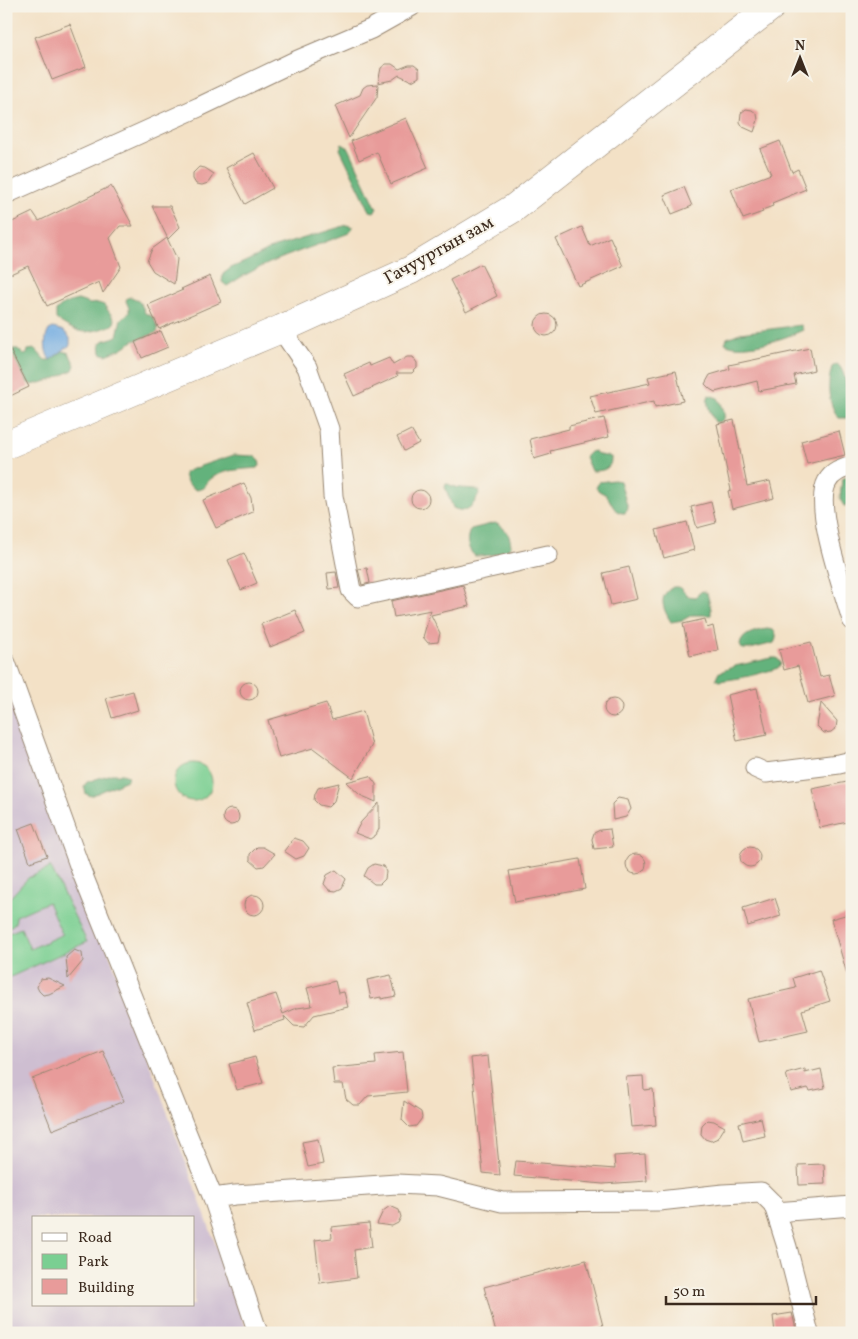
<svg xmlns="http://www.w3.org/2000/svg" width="858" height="1339" font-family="Vollkorn,serif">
	<rect width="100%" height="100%" fill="#f7f3e8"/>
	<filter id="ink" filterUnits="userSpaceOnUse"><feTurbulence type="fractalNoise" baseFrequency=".02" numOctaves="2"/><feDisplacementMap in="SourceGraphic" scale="10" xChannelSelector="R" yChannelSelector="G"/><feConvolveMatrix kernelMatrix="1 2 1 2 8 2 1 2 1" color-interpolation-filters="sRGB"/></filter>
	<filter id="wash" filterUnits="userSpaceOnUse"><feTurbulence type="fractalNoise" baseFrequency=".0096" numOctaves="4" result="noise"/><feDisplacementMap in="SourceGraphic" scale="20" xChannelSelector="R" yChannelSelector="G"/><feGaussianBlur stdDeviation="1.12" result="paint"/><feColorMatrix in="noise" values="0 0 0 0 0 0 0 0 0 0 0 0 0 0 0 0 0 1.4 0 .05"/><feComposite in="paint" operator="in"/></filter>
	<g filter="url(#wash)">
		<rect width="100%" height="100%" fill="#f3e1c6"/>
		<path fill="#cebed1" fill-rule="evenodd" d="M 6,671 L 248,1333 L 6,1333 ZM 34,1218 L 194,1218 L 194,1305 L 34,1305 Z"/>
		<path fill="#7acf92" stroke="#5a7c58" d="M174 782a19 19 0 1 1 38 0a19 19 0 1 1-38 0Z
			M 50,866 L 87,942 L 6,979 L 6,934 L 21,928 L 30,949 L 63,934 L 61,932 L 48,902 L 16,916 C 16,924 14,925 6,928 L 6,902 L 28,878 L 48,869 Z"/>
		<path fill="#63b27c" stroke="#4f6e4d" d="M 342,144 L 349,148 L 377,209 L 374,212 L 370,211 L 340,149 Z
			M 347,225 L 353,227 L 349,233 C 309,249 263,261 227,286 L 222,282 L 223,274 L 231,268 L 251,259 L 275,247 Z
			M 131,297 C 140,300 142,305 145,313 L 153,317 L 158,328 L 157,333 L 133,341 L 121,349 L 106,355 L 101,353 L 100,343 C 105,339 111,339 117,336 L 121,319 L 129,313 L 129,308 L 126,301 L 127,298 Z
			M 78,300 L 90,304 L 98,303 L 104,305 L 115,320 L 113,325 C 86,334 80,336 56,319 L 56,311 C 63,304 68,302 78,300 Z
			M 801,325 L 803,330 C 786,338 742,353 725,343 L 727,338 L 740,333 Z
			M 13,349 L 18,349 L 24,355 L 27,354 L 28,350 L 35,349 L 45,360 L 50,360 L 63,351 L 69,353 L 75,365 L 73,370 L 52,380 L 32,385 L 27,382 L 20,368 L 12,371 L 8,352 Z
			M 837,364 C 848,371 848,405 849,418 L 839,418 C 827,403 827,384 832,367 Z
			M 709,395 L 718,398 C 722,405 725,411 724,419 L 720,422 L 715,422 C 711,415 705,403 709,395 Z
			M 594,451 L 599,455 L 611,457 C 612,470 602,471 591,471 L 585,457 L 590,452 Z
			M 234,455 L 254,456 L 259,460 L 260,466 L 257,468 C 239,470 212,469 204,488 L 197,490 C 189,486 185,482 184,473 C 189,469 225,458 234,455 Z
			M 852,475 L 852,505 L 844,506 L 840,499 L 842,479 Z
			M 614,480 L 620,481 L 628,509 L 625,513 C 613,514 613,503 606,495 C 602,492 599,492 596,488 L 599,482 Z
			M 446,484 L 448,484 C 461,491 469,486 480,491 C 475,504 468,515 453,508 L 445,487 Z
			M 495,523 C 506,528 510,534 511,546 C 502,555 487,556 475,556 C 467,550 465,538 471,529 Z
			M 673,587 L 679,587 L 688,596 L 695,597 L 702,591 L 707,593 L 711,609 L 711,615 L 692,615 L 683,620 L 671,622 C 663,609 657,596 673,587 Z
			M 767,629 L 773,630 C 777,633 777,638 774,643 L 750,649 L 742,649 L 740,645 C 742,633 757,631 767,629 Z
			M 772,658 L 777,658 L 781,663 L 778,668 C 759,674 739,679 718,681 L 716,678 L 718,673 L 735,666 Z
			M 111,774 L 122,774 L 128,776 L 127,780 L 91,796 L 86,794 L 84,786 L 87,782 Z"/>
		<path fill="#71abe1" stroke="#566a80" d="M 53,328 L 64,331 L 70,338 L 70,345 L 50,360 C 44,351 44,338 49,330 Z"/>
		<g id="blocks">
			<path fill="#e89b9a" d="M 70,24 L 86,67 L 52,80 L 35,37 Z
				M 386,64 L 392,64 L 399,69 L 409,65 L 414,65 L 419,69 L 419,77 L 412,81 L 399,75 L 392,80 L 378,83 L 381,68 Z
				M 378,84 L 377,97 L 349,138 L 335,106 L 360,95 L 363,88 L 367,85 Z
				M 746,109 L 752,110 L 757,114 L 758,120 L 754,132 L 743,127 L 740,122 L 741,113 Z
				M 406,118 L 428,168 L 391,184 L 377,152 L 359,160 L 351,141 Z
				M 780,141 L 792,172 L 798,169 L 806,189 L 772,203 L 773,206 L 762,210 L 763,212 L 743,219 L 731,189 L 771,174 L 760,149 Z
				M 254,153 L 273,188 L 245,204 L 226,168 Z
				M 199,167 L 205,168 L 214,174 L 208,183 L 202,185 L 196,184 L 193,179 L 193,173 Z
				M 111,186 L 133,226 L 120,226 L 110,238 L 121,267 L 103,293 L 99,282 L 47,306 L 28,266 L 6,276 L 6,225 L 33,212 L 39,221 Z
				M 684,187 L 692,206 L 672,214 L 664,195 Z
				M 152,206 L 170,206 L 180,227 L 168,239 Z
				M 582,227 L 590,246 L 610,237 L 623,266 L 578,286 L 556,239 Z
				M 167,238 L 177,259 L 174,284 L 153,271 L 147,261 L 152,249 Z
				M 481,264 L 497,296 L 466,312 L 450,280 Z
				M 210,276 L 221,302 L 159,329 L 148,305 L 183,290 L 181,289 Z
				M535 325a11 11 0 1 1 22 0a11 11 0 1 1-22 0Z
				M 161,331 L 168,347 L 142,358 L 135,342 Z
				M 6,342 L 29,387 L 6,398 Z
				M 810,348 L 814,370 L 794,375 L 796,384 L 759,391 L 757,381 L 715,392 L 710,389 L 705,384 L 710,375 L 730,369 L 729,365 Z
				M 407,357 L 413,357 L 417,363 L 417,368 L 412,373 L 396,373 L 398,376 L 354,396 L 344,374 L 369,363 L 370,366 L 389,358 L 393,365 Z
				M 676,371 L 683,401 L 655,407 L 654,401 L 596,414 L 590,396 L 650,383 L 648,377 Z
				M 604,418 L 609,437 L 550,451 L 551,454 L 534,459 L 530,439 L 569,429 L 569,426 Z
				M 734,420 L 747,486 L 770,481 L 774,498 L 732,509 L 728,491 L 731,490 L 717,424 Z
				M 411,430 L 419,443 L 404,451 L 397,437 Z
				M 839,431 L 845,455 L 807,464 L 801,441 Z
				M 244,483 L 251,498 L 253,512 L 216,528 L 203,500 Z
				M411 499a9 9 0 1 1 18 0a9 9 0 1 1-18 0Z
				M 711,502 L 716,523 L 697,528 L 691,507 Z
				M 687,522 L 694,550 L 664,558 L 656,530 Z
				M 244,553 L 257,583 L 241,590 L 228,560 Z
				M 629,567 L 637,599 L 611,605 L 603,573 Z
				M 367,568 L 370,583 L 362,585 L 358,569 Z
				M 336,572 L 339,588 L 329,589 L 327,573 Z
				M 463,585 L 469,606 L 431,615 L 440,633 L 438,642 L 428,643 L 423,637 L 431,610 L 394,617 L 391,601 Z
				M 295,610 L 305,633 L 270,647 L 261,624 Z
				M 705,619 L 707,628 L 713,626 L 718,650 L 690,656 L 683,624 Z
				M 811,642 L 820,677 L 829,675 L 835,696 L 808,703 L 798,666 L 784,670 L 779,650 Z
				M240 691a9 9 0 1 1 18 0a9 9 0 1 1-18 0Z
				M 757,688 L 767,735 L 737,741 L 727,695 Z
				M 133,691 L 138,710 L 112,718 L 106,698 Z
				M604 708a9 9 0 1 1 18 0a9 9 0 1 1-18 0Z
				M 326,703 L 332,720 L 363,711 L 372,745 L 353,778 L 313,748 L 279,758 L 268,720 Z
				M 821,703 L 837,721 L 836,728 L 831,732 L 824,733 L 817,726 Z
				M 370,776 L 376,784 L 376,802 L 360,795 L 346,782 Z
				M 852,781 L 852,821 L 820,828 L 812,789 Z
				M 339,783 L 334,801 L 328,807 L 319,805 L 314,800 L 315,794 L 318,788 Z
				M 618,798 L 628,800 L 631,809 L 626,817 L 613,820 L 612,804 Z
				M 379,803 L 379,829 L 376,835 L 370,839 L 355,833 L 361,822 Z
				M223 817a8 8 0 1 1 16 0a8 8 0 1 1-16 0Z
				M 34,823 L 47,856 L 30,862 L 18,829 Z
				M 610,829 L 613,847 L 594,849 L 592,839 L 594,833 L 600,830 Z
				M 294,838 L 303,841 L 309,848 L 304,856 L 296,859 L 284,851 Z
				M740 857a10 10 0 1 1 20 0a10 10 0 1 1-20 0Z
				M 257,847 L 263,847 L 275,854 L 264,866 L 258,867 L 250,860 L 250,854 Z
				M626 864a10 10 0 1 1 20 0a10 10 0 1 1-20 0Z
				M 580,859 L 585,889 L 515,902 L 509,871 Z
				M 374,864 L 383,866 L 386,872 L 385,879 L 380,884 L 374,884 L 364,876 L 368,868 Z
				M 336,870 L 346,879 L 342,888 L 336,891 L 329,890 L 324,884 L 327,875 Z
				M244 905a10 10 0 1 1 20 0a10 10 0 1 1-20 0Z
				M 775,898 L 781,916 L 748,926 L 743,908 Z
				M 852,913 L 852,974 L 847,974 L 831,919 Z
				M 74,950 L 82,953 L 83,961 L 68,979 L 66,957 Z
				M 819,970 L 830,1001 L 802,1010 L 808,1031 L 759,1042 L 748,999 L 796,988 L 793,978 Z
				M 391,975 L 396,996 L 381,999 L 381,997 L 371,999 L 367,980 Z
				M 48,978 L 65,986 L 49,994 L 43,995 L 39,991 L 37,987 L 40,979 Z
				M 335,981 L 338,993 L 344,992 L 348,1007 L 314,1015 L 304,1027 L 294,1026 L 284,1016 L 285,1020 L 255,1030 L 247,1003 L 276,994 L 283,1014 L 297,1008 L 312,1006 L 307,988 Z
				M 103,1051 L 124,1101 L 52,1130 L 32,1079 Z
				M 403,1052 L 407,1092 L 368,1096 L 360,1105 L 353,1105 L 346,1099 L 343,1084 L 334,1084 L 332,1068 L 376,1064 L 375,1055 Z
				M 488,1056 L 500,1175 L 483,1173 L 471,1058 Z
				M 255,1057 L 263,1083 L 237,1090 L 229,1064 Z
				M 805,1069 L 805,1073 L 821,1069 L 825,1088 L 810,1091 L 808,1088 L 791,1092 L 786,1074 Z
				M 643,1076 L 644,1090 L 653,1089 L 656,1125 L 631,1127 L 626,1077 Z
				M 404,1101 L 421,1112 L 422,1118 L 416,1126 L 409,1127 L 402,1120 Z
				M 761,1118 L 765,1136 L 743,1141 L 739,1123 Z
				M 707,1120 L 714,1121 L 725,1127 L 718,1138 L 711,1141 L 705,1139 L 701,1134 L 702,1125 Z
				M 318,1139 L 323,1164 L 308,1167 L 302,1142 Z
				M 645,1154 L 647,1181 L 603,1184 L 514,1176 L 516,1161 L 615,1169 L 614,1156 Z
				M 824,1164 L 825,1184 L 799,1185 L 798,1165 Z
				M 390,1206 L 399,1210 L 401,1217 L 398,1223 L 392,1226 L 377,1224 L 383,1211 Z
				M 369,1223 L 372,1247 L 354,1250 L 357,1278 L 320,1283 L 315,1240 L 332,1238 L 331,1227 Z
				M 586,1260 L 603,1326 L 577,1333 L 496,1333 L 484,1287 Z
				M 792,1313 L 797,1333 L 775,1333 L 773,1316 Z"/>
		</g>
	</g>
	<g filter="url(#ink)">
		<use href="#blocks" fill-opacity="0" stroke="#978672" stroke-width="1"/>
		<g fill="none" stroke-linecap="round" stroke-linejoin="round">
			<defs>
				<path id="street" d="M 6,194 L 199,107 L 291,63 L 371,29 L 412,6
					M 281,329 L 307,367 L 329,429 L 333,496 L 351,590 L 358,597 L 548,555
					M 852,466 C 842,469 832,472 827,482 C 813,507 844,591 852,620
					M 6,663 L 80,868 L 213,1198 L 258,1333
					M 755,768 L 766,773 L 839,764 L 852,761
					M 213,1198 L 235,1195 L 397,1184 L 438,1186 L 502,1202 L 659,1201 L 723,1194 L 761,1192 L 773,1204 L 776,1212 L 787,1247 L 809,1333
					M 776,1212 L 852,1206"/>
				<path id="secondary" d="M 6,445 L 281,329 L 411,270 L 514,208 L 772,6"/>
			</defs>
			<use href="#street" stroke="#978672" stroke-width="21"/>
			<use href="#secondary" stroke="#978672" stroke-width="29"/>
			<use href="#street" stroke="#fff" stroke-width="19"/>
			<use href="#secondary" stroke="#fff" stroke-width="28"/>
		</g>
	</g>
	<g text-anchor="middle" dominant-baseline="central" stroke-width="4" stroke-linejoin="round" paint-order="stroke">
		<g font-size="18" fill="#3b2a1e" stroke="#f7f3e8">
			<text transform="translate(439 251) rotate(-29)">Гачууртын зам</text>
		</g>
	</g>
	<rect width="858" height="1339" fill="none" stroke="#f7f3e8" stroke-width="25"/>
	<rect x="32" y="1216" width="162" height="90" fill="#f7f3e8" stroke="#aca397"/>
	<rect x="42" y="1233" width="25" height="8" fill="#ffffff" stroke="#aca397"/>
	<text x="78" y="1242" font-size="15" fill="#3b2a1e">Road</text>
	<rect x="42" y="1254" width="25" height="15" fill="#7acf92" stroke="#aca397"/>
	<text x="78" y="1266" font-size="15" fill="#3b2a1e">Park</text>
	<rect x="42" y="1279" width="25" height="15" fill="#e89b9a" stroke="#aca397"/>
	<text x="78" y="1292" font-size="15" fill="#3b2a1e">Building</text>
	<g transform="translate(800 58)" stroke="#f7f3e8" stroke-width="4" paint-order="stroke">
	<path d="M0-4L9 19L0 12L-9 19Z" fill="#3b2a1e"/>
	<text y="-8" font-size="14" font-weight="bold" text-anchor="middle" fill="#3b2a1e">N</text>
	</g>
	<path d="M666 1296v8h150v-8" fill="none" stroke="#3b2a1e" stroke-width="2.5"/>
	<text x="673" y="1296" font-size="15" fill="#3b2a1e" stroke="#f7f3e8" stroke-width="4" paint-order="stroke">50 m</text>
</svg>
